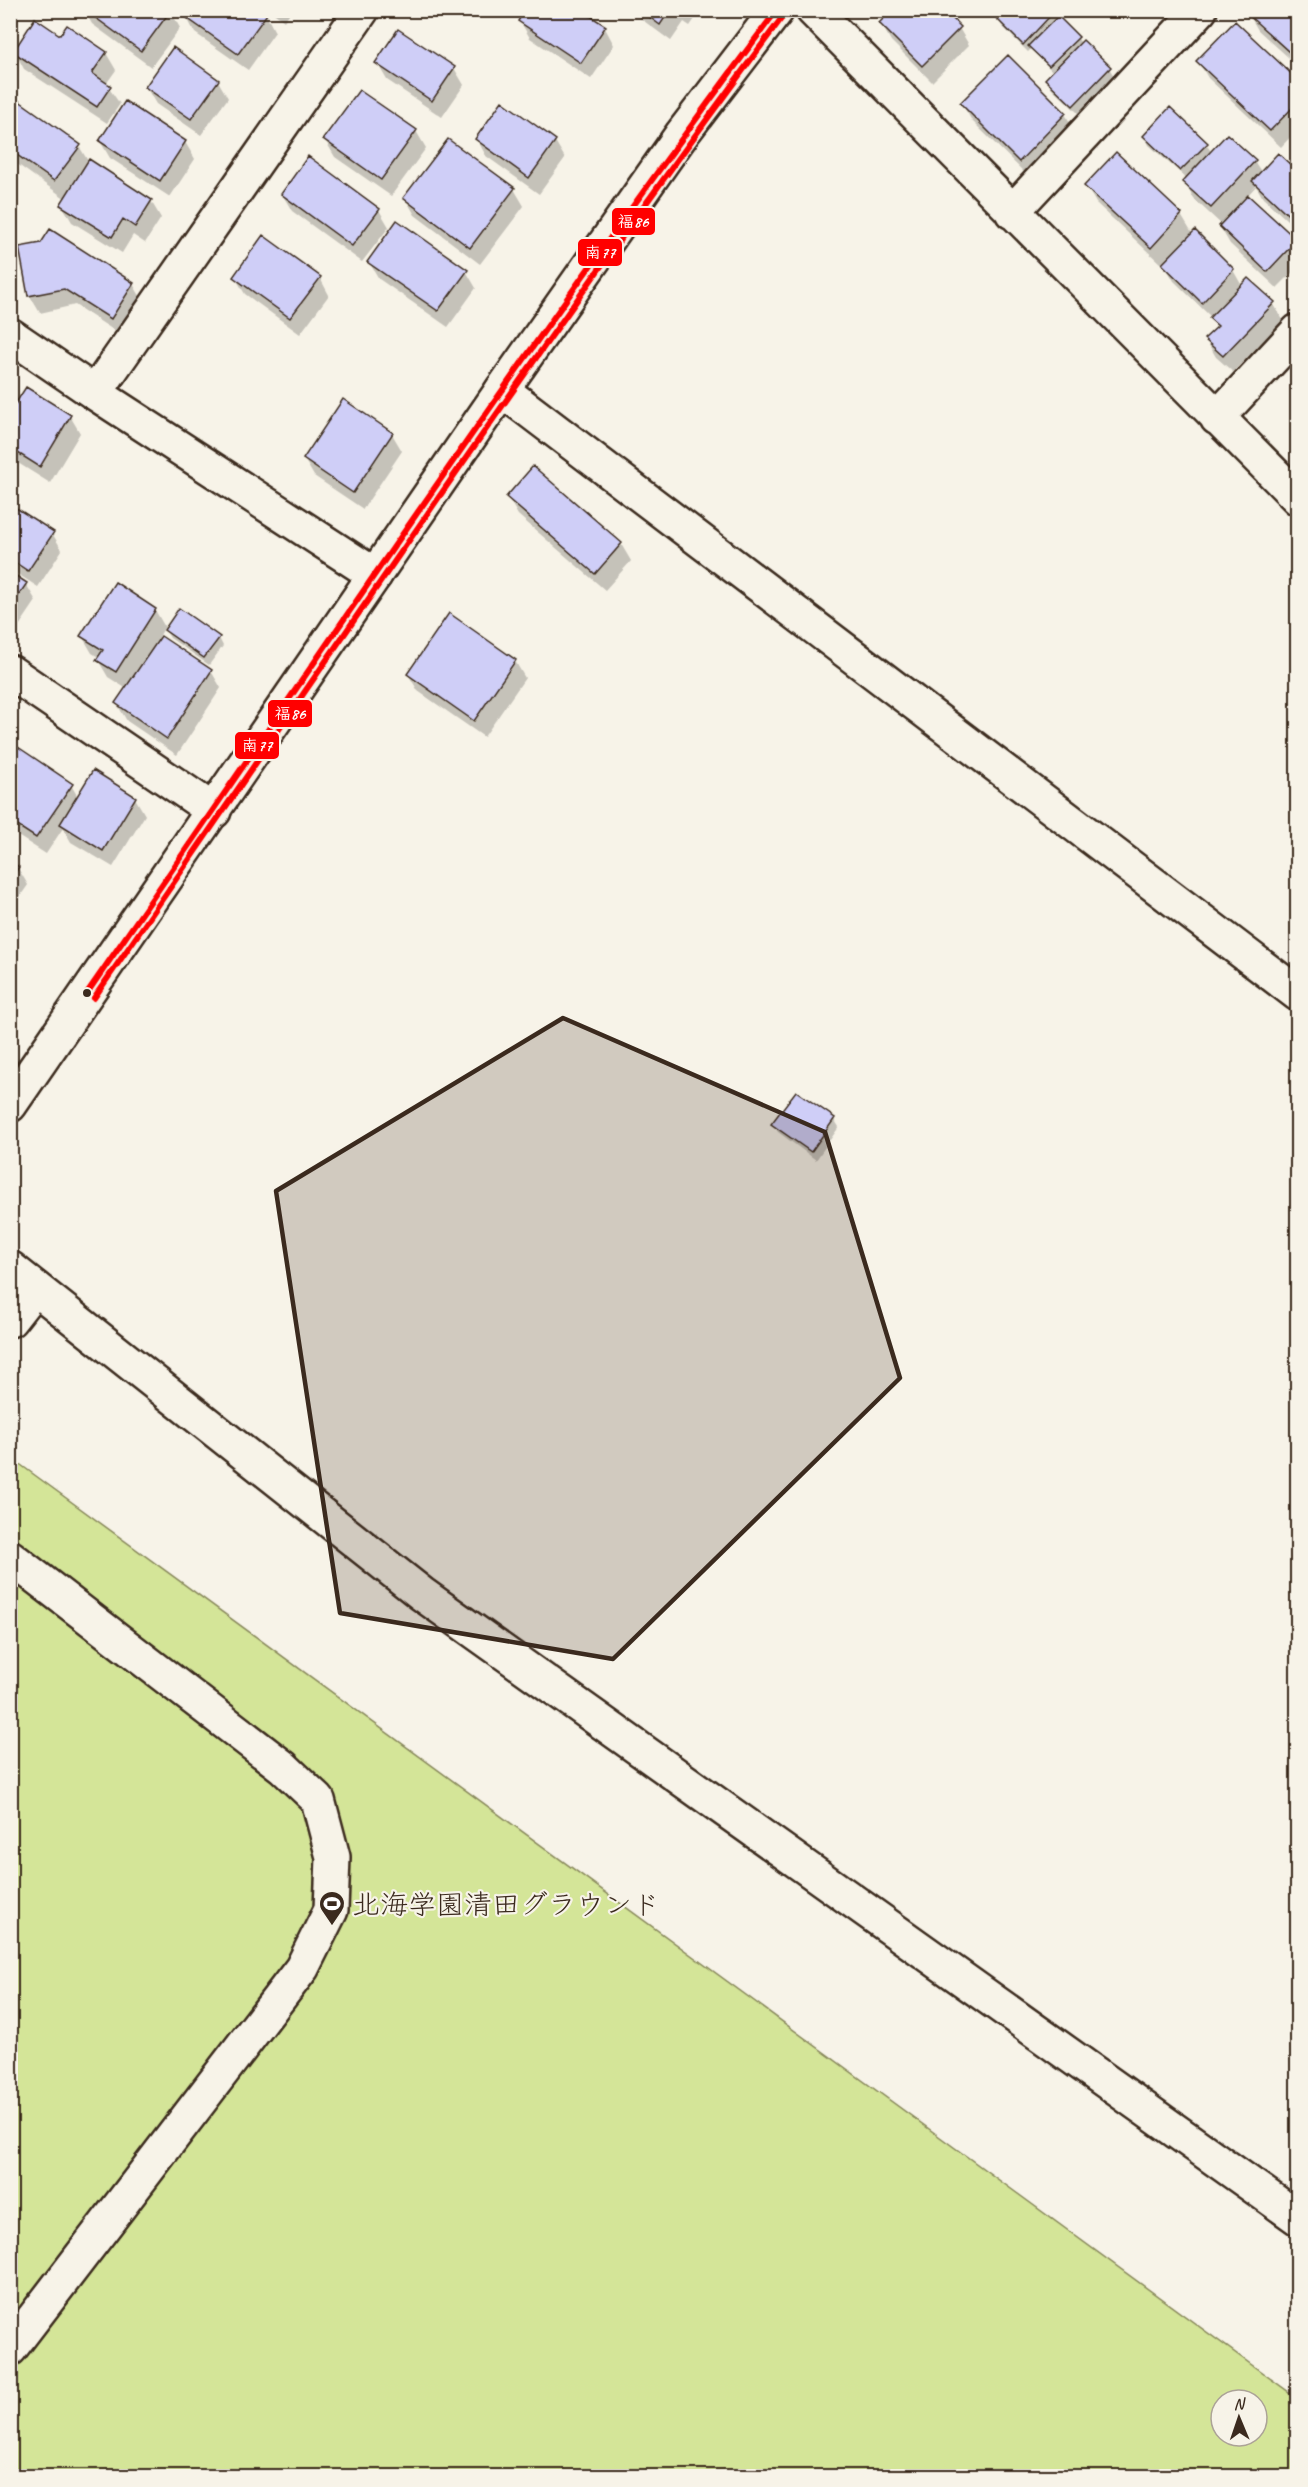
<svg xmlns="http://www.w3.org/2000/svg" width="1308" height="2487" font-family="Caveat,'Klee One',sans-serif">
	<rect width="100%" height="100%" fill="#f7f3e8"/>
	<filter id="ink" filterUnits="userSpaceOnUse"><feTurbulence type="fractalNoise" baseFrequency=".0167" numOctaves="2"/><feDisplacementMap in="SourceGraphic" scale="12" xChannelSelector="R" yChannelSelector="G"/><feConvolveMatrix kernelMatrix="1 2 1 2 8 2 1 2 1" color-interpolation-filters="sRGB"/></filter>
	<g filter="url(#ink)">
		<path fill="#d4e598" stroke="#88885b" stroke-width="1.5" fill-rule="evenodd" d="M 10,1457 L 1297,2398 L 1297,2476 L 11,2476 ZM 1221,2400 L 1257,2400 L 1257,2436 L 1221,2436 Z"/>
		<path fill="#0003" d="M 84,10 L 170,10 L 180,28 L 151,67 L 92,24 Z
			M 270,10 L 292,10 L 284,21 Z
			M 629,10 L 701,10 L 690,26 L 684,22 L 671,41 Z
			M 1049,10 L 1056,20 L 1078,38 L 1081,44 L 1109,68 L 1114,76 L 1078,113 L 1052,88 L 1047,80 L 1054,73 L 1031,49 L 1028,52 L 1002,26 L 997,17 Z
			M 1298,10 L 1298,66 L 1258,30 L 1248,13 Z
			M 266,15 L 275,32 L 248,70 L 195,33 L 186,16 Z
			M 520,21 L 605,28 L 614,45 L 591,79 L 530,38 Z
			M 881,24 L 959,28 L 969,45 L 932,82 L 891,41 Z
			M 15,52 L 106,53 L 116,70 L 106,84 L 120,104 L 107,123 L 24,69 Z
			M 1008,57 L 1065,114 L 1075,131 L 1030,178 L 972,121 L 962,104 Z
			M 1198,61 L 1298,82 L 1298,129 L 1281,147 L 1208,78 Z
			M 377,63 L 454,68 L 464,85 L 442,117 L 387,80 Z
			M 218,81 L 228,98 L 201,135 L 156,104 L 146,87 Z
			M 10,107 L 79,146 L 88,161 L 151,201 L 161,218 L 145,243 L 133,235 L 122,253 L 72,222 L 62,205 L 66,199 L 10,159 Z
			M 416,131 L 426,148 L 391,196 L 335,157 L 325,140 Z
			M 1298,134 L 1298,149 L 1292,139 Z
			M 1145,136 L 1206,144 L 1212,153 L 1254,161 L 1262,173 L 1295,171 L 1298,168 L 1298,230 L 1263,198 L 1256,186 L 1247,196 L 1298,245 L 1298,267 L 1277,288 L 1230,244 L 1220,227 L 1222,225 L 1194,199 L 1184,182 L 1187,179 L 1149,145 Z
			M 477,139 L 555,141 L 565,158 L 539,194 L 486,156 Z
			M 100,141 L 185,142 L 195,159 L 170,197 L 110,158 Z
			M 1116,154 L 1181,215 L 1193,235 L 1233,270 L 1242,286 L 1273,303 L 1283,320 L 1233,372 L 1216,357 L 1206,340 L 1217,328 L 1211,317 L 1174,281 L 1163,262 L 1161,264 L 1096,203 L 1086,186 Z
			M 514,189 L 524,206 L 480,264 L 415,215 L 405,198 Z
			M 282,194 L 379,210 L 389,227 L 362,262 L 292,211 Z
			M 42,244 L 133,284 L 143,301 L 121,335 L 75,305 L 40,313 L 30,296 L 20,249 Z
			M 369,262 L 466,271 L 476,288 L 448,327 L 379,279 Z
			M 235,277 L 320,278 L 329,295 L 300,334 L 245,294 Z
			M 27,389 L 70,416 L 80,433 L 50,483 L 10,458 L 10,415 Z
			M 392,434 L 402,451 L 363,509 L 314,476 L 304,459 Z
			M 533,468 L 621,544 L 631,561 L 605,590 L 518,515 L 508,498 Z
			M 10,506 L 52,533 L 62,550 L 38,587 L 10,569 Z
			M 10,573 L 26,584 L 36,601 L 11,638 Z
			M 115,584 L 155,610 L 166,629 L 219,638 L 223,646 L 209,665 L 170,638 L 164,628 L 159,637 L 211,671 L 221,688 L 177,755 L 127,721 L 117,704 L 127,689 L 108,677 L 98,660 L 100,658 L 92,653 L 82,636 Z
			M 450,615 L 515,661 L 525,678 L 484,737 L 418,691 L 408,674 Z
			M 10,762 L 71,785 L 78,797 L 93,772 L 135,798 L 145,815 L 113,867 L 71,842 L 63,828 L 46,854 L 10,831 Z
			M 10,862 L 18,868 L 28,885 L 10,911 Z
			M 834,1119 L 839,1127 L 816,1160 L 778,1132 L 773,1124 Z"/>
		<path fill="#cfcef7" stroke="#3b2a1e" stroke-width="1.5" d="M 85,10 L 171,10 L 141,51 Z
			M 187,10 L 262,10 L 267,14 L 238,54 L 184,16 Z
			M 525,10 L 581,10 L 606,26 L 581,63 L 518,21 Z
			M 640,10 L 670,10 L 660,25 Z
			M 892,10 L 944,10 L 961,27 L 922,66 L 879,23 Z
			M 1002,10 L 1051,10 L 1053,13 L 1023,45 L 995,17 Z
			M 1248,10 L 1298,10 L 1298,60 L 1246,13 Z
			M 1058,16 L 1079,37 L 1049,66 L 1028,46 Z
			M 35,18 L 60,35 L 67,25 L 107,52 L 92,73 L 111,86 L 97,107 L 13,52 Z
			M 1235,21 L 1298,80 L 1298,102 L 1270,131 L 1196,61 Z
			M 398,29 L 455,67 L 432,101 L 375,63 Z
			M 1083,40 L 1111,67 L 1073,106 L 1045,79 Z
			M 173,47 L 219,80 L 191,119 L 145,87 Z
			M 1008,55 L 1066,113 L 1019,162 L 960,103 Z
			M 359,90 L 417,130 L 381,180 L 323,139 Z
			M 15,98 L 81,145 L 54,181 L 10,150 L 10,104 Z
			M 125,101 L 186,141 L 160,181 L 99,141 Z
			M 502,101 L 556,140 L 529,178 L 475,139 Z
			M 1170,107 L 1208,143 L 1180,171 L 1143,136 Z
			M 1227,134 L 1256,160 L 1211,208 L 1182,182 Z
			M 448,139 L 515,188 L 470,248 L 403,198 Z
			M 1116,152 L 1182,214 L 1151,248 L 1084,186 Z
			M 1278,153 L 1295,169 L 1298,166 L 1298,224 L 1252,181 Z
			M 308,156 L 380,209 L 352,246 L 281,194 Z
			M 89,159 L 152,200 L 135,227 L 123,219 L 112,237 L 60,205 Z
			M 1248,195 L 1297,240 L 1267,272 L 1219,226 Z
			M 397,220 L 468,270 L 438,311 L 367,262 Z
			M 50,229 L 134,283 L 111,319 L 64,289 L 28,296 L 19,247 L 41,243 Z
			M 1195,230 L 1234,269 L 1202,303 L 1162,264 Z
			M 263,235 L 321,277 L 290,318 L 233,277 Z
			M 1248,278 L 1275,302 L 1223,356 L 1204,339 L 1218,326 L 1209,318 Z
			M 26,387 L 71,415 L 40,467 L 10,448 L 10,412 Z
			M 343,399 L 393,433 L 353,493 L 303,459 Z
			M 533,466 L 622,543 L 595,574 L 506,497 Z
			M 10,504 L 54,532 L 28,571 L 10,559 Z
			M 10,572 L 27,583 L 10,608 Z
			M 115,582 L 156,609 L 116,672 L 96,660 L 103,650 L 80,636 Z
			M 179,608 L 220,637 L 204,658 L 164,630 Z
			M 449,613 L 516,660 L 474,721 L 407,674 Z
			M 161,636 L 212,670 L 167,739 L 115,703 Z
			M 18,747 L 73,784 L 36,838 L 10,821 L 10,759 Z
			M 93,770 L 136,797 L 103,851 L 60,824 Z
			M 10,861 L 19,867 L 10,880 Z
			M 796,1091 L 835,1118 L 811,1152 L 771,1124 Z"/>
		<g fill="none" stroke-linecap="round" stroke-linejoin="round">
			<defs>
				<path id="minor" d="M 813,10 L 1298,498
					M 1012,212 L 1200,10
					M 10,335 L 95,393 L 375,575
					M 502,390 L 1298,994
					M 95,393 L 362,10
					M 1217,418 L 1298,331
					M 10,672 L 214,811
					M 10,1320 L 35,1288
					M 10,1557 L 283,1767 L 318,1800 L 333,1857 L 331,1910 L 302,1968 L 10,2349"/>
				<path id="tertiary" d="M 10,1105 L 502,390 L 682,134 L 777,10
					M 10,1268 L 422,1594 L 1298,2218"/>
			</defs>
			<use href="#minor" stroke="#3b2a1e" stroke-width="38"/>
			<use href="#tertiary" stroke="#3b2a1e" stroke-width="38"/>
			<use href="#minor" stroke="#f7f3e8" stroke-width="33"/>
			<use href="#tertiary" stroke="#f7f3e8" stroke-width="33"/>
			<defs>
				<path id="bus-1" d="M 87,993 C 315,664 536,331 777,10"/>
				<path id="bus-2" d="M 94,998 C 322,669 544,336 784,15"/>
			</defs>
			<use href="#bus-1" stroke="#f7f3e8" stroke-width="10"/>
			<use href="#bus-2" stroke="#f7f3e8" stroke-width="10"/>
			<use href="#bus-1" stroke="#f00" stroke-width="6"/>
			<use href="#bus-2" stroke="#f00" stroke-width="6"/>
		</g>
	</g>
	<path fill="#3b2a1e" fill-opacity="0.2" stroke="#3b2a1e" stroke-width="4.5" stroke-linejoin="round" d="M 563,1018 L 825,1132 L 900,1378 L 613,1659 L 340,1613 L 276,1191 Z"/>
	<defs>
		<symbol id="stadium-pin" viewBox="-11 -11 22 30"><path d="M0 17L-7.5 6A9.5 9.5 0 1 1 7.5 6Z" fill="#3b2a1e" stroke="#f7f3e8"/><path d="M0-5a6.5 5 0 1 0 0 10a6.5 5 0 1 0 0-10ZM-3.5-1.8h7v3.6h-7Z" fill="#fff"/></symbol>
	</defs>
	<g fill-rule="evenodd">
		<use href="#stadium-pin" x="317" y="1889" width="30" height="40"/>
	</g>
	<circle fill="#3b2a1e" stroke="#f7f3e8" stroke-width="2" cx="87" cy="993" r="5"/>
	<g text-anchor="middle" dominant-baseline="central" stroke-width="4.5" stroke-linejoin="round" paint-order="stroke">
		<g font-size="28" fill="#3b2a1e" stroke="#f7f3e8" text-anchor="start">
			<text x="352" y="1904">北海学園清田グラウンド</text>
		</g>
	</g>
	<g stroke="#f7f3e8" stroke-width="2">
		<rect x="611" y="207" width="45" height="29" rx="6" fill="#f00"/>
		<rect x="577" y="238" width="46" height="29" rx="6" fill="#f00"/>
		<rect x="267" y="699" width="46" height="29" rx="6" fill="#f00"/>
		<rect x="234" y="731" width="46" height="29" rx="6" fill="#f00"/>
	</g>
	<g font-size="16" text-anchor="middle" font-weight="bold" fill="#fff">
		<text x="633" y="227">福86</text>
		<text x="600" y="258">南77</text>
		<text x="290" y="719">福86</text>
		<text x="257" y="751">南77</text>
	</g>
	<rect width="1308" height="2487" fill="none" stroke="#f7f3e8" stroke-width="36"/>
	<rect x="18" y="18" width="1272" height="2451" fill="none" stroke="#3b2a1e" stroke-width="2" filter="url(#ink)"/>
	<g transform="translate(1239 2418) rotate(358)"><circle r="28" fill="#f7f3e8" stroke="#aca397" stroke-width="1.5"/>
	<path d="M0-4.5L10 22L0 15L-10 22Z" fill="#3b2a1e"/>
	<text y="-9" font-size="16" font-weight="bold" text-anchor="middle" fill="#3b2a1e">N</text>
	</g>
</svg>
